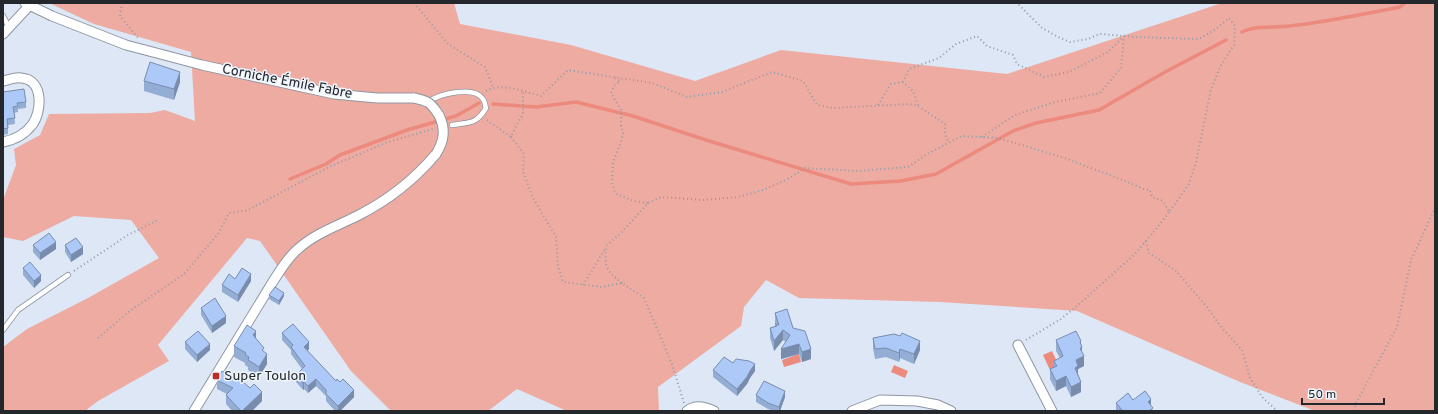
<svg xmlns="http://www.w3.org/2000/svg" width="1438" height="414" font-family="Overpass,sans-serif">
	<rect width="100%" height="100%" fill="#dee7f5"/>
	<path fill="#eeaba2" d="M 49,3 L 454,3 L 460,24 L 571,45 L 695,81 L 781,50 L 1007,74 L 1222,3 L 1435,3 L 1435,411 L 1315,411 L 1240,382 L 1077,311 L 940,302 L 799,298 L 766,280 L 744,307 L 741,326 L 658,387 L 659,411 L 567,411 L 517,389 L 488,411 L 391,411 L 351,371 L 260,241 L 247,238 L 158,345 L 169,361 L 98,401 L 85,411 L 3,411 L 3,347 L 27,329 L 88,298 L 159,258 L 131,220 L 74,216 L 23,241 L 3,237 L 3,200 L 16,165 L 14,149 L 40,135 L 49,114 L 150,113 L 165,110 L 195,121 L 191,52 L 94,24 Z"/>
	<path fill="#eb8a7d" d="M 1052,351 L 1059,366 L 1050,370 L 1043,355 Z
		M 799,354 L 801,362 L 784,367 L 782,360 Z
		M 894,365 L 908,371 L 905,378 L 891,372 Z"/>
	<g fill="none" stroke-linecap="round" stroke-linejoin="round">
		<path stroke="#eb8a7d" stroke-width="3.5" d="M 1242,32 C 1256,25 1275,28 1290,26 C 1327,22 1363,14 1400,7 L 1405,3
			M 493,104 L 536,107 L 576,102 L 633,116 L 706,140 L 851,184 L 901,181 L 936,174 L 1013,131 L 1036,123 L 1099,110 L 1165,72 L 1226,40
			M 290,179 L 326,164 L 340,155 L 407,130 L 456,116 L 479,103"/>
		<defs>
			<path id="lane" d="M 3,16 L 9,27
				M 428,102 C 439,94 474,85 483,99 C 485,101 485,106 486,108 C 476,125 469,122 452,125
				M 3,330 L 18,310 L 68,275"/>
			<path id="street" d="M 25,3 L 52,16 L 126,45 L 202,65 L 334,94 L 377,98 L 414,98
				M 3,34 L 29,6
				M 3,81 C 8,80 16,77 21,78 C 44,79 42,112 32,125 C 25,134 14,140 3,142
				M 1018,345 L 1052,411
				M 194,411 L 272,283 C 280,271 287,258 298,249 C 314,234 337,226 357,216 C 387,201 414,180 436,154
				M 687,411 C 695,404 704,406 714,411
				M 852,411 L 880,400 L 917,401 L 938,405 L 951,411"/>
		</defs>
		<use href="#lane" stroke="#8e96a3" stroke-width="6"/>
		<use href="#street" stroke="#8e96a3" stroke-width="11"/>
		<path stroke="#939aa4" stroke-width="2" stroke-dasharray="1 3" stroke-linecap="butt" d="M 122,3 L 120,16 L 139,39
			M 414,3 L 448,44 L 485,67 L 493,87
			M 615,78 L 620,81 L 614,86 L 611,93 L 621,110 L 621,126 L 623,133 L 622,139 L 613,162 L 612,182 L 615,193 L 633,201 L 648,203
			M 486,91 C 503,82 524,92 541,96 L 568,70 L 652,83 L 687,97 L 722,92 L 772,72 L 803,81 L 817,105 L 833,108 L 910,104 L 918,106 L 945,124 L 945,134 L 949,143
			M 878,105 L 891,84 L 903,82
			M 918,105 L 913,91 L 903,82 L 909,69 L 939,58 L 956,44 L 977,36 L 987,46 L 1013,55 L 1017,64 L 1044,77 L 1069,72 L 1108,52 L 1124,36
			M 487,120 L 511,137 L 516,126 L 523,114 L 523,92
			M 511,137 L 524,154 L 523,171 L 533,198 L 556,237 L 558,266 L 563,282 L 602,287 L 622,283 L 644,298 L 672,364 L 684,403
			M 982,137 L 1015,115 L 1055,102 L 1100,93 L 1121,68 L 1124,36
			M 1146,241 L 1149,253 L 1176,271 L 1207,307 L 1222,328 L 1242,350 L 1250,378 L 1263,398 L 1277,411
			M 74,271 L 128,235 L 158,220
			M 622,283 C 605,270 605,267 606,246 L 621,233 L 648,203 L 661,197 L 704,200 L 738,197 L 763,190 L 786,180 L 805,168 L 858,171 L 908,167 L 927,154 L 962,136 L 996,138 L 1022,145 L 1064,158 L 1110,175 L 1144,189 L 1150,190 L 1152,197 L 1163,201 L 1169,212 L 1189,184 L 1196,162 L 1211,89 L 1221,65 L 1234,45 L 1235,26 L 1229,18 L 1216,29 L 1199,39 L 1136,37 L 1100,34 L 1088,39 L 1070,42 L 1058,37 L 1042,28 L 1017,3
			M 583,285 L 605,249
			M 98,338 L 131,310 L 184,274 L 218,234 L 229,213 L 248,210 L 329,167 L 385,143 L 433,129
			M 1026,340 L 1061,319 L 1078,305 L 1134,255 L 1157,228 L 1169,212
			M 1354,411 L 1356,403 L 1397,327 L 1411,260 L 1435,208"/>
		<use href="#lane" stroke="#fff" stroke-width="4.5"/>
		<use href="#street" stroke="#fff" stroke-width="9"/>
		<defs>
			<path id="street-bridge" d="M 414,98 C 419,99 424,100 429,103 C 433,106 436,111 439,115 C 446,130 444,141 436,154"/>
		</defs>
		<use href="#street-bridge" stroke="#8e96a3" stroke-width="11" stroke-linecap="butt"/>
		<use href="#street-bridge" stroke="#fff" stroke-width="9"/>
	</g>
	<path fill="#94add4" d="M 144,81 L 180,82 L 174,100 L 144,91 Z
		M 3,92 L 26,102 L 26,108 L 18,109 L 18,112 L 14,113 L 15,124 L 8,125 L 8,134 L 3,135 Z
		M 33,245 L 56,249 L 40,260 L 33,252 Z
		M 65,245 L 83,254 L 71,262 L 65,252 Z
		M 23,268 L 41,281 L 34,288 L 23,275 Z
		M 235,279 L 251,281 L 238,302 L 222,292 L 222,285 Z
		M 269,295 L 284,296 L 279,305 L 269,299 Z
		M 201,308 L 226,323 L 212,333 L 201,315 Z
		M 775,313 L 793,328 L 811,359 L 802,362 L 799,354 L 781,359 L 786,342 L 783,340 L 774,351 L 770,338 L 770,328 L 775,326 Z
		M 282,333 L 309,349 L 307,351 L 336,381 L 354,397 L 340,411 L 335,411 L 326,401 L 326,396 L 316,386 L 308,393 L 304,389 L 303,390 L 296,382 L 296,375 L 302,369 L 291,354 L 291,350 L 282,340 Z
		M 873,338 L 920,350 L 914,364 L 900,358 L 899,362 L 886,357 L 875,359 L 873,348 Z
		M 256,339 L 264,352 L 267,364 L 259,377 L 248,370 L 248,367 L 245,365 L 245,363 L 234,357 L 234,346 Z
		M 1056,340 L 1081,345 L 1084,366 L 1078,369 L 1078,376 L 1081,392 L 1071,397 L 1066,386 L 1056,391 L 1050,379 L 1050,369 L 1054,367 L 1054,361 L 1060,358 L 1056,351 Z
		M 185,342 L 210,350 L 197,362 L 185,349 Z
		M 733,363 L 755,371 L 750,378 L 747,384 L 737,396 L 713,377 L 713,370 Z
		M 217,380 L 262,401 L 252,411 L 232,411 L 226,404 L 226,395 L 227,394 L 217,389 Z
		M 756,395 L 785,397 L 780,411 L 773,411 L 768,409 L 756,402 Z
		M 1133,400 L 1151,406 L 1153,411 L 1117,411 L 1116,410 L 1116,403 Z"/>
	<path fill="#788dad" d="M 180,72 L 180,82 L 174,100 L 174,89 Z
		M 56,242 L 56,249 L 40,260 L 40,253 Z
		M 83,247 L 83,254 L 71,262 L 71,255 Z
		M 251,274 L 251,281 L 238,302 L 238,295 Z
		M 41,275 L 41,281 L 34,288 L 34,281 Z
		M 284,293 L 284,296 L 279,305 L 279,301 Z
		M 226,316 L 226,323 L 212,333 L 212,326 Z
		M 783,330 L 783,340 L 774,351 L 774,341 Z
		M 256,331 L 256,341 L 253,335 Z
		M 920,341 L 920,350 L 914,364 L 914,354 Z
		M 1081,341 L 1081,348 L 1082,347 L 1082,357 L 1084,356 L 1084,366 L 1078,369 L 1078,376 L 1075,368 L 1080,342 Z
		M 309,342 L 309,349 L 304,354 L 304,347 Z
		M 210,344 L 210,350 L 197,362 L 197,355 Z
		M 799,344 L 799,354 L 781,359 L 781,349 Z
		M 811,349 L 811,359 L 802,362 L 802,352 Z
		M 900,349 L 900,358 L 899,362 L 899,353 Z
		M 267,354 L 267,364 L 259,377 L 259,367 Z
		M 755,364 L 755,371 L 750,378 L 747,384 L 737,396 L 737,389 L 750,371 Z
		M 1066,376 L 1066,386 L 1056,391 L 1056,381 Z
		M 316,379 L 316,386 L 308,393 L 308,386 Z
		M 304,382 L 304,389 L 303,390 L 303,383 Z
		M 1081,382 L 1081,392 L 1071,397 L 1071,387 Z
		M 354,390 L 354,397 L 340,411 L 338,411 L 338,406 Z
		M 785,391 L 785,397 L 780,411 L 779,411 L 779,407 Z
		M 262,392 L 262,401 L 252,411 L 242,411 Z
		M 1151,399 L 1151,406 L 1148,402 Z"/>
	<path fill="#acc9f7" stroke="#788dad" d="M 150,62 L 180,72 L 174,89 L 144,81 Z
		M 24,89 L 26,102 L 17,103 L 18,106 L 13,107 L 15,118 L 7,119 L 8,128 L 3,129 L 3,92 Z
		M 49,233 L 56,242 L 40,253 L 33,245 Z
		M 76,238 L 83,247 L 71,255 L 65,245 Z
		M 30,262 L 41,275 L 34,281 L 23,268 Z
		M 242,268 L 251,274 L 238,295 L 222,285 L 229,274 L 235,279 Z
		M 275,287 L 284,293 L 279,301 L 269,295 Z
		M 215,298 L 226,316 L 212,326 L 201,308 Z
		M 787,309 L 793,328 L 805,331 L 811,349 L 802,352 L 799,344 L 781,349 L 790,335 L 783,330 L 774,341 L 770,328 L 777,326 L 775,324 L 779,325 L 775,313 Z
		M 293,324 L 309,342 L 304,347 L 336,381 L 337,379 L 340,382 L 343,379 L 354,390 L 338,406 L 326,394 L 326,390 L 316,379 L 308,386 L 304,382 L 303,383 L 296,375 L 305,366 L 291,347 L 293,345 L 282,333 Z
		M 247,325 L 256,331 L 253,335 L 264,348 L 262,350 L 267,354 L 259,367 L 248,360 L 249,357 L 245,355 L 246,353 L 234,346 Z
		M 198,331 L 210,344 L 197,355 L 185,342 Z
		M 1076,331 L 1081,341 L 1080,342 L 1082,347 L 1080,348 L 1084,356 L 1076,360 L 1078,366 L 1075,368 L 1081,382 L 1071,387 L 1066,376 L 1056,381 L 1050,369 L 1057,366 L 1054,361 L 1063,356 L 1056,340 Z
		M 902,333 L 920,341 L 914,354 L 900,349 L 899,353 L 886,348 L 875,349 L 873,338 L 894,334 L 900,336 Z
		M 724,357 L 733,363 L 736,359 L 749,361 L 755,364 L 750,371 L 747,377 L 737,389 L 713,370 Z
		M 222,371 L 240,381 L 241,380 L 250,388 L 254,384 L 262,392 L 242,411 L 241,411 L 226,395 L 233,388 L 217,380 Z
		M 764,381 L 785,391 L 779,407 L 768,403 L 756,395 Z
		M 1145,391 L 1151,399 L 1148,402 L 1153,408 L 1149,411 L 1123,411 L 1116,403 L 1128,393 L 1133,400 Z"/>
	<rect fill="#bc2e26" stroke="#eef4fc" stroke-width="1.5" x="212" y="372" width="8" height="8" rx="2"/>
	<g text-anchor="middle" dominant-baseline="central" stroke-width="3" stroke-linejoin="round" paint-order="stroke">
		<g font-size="14" fill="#24272c" stroke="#eef4fc">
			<text transform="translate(287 82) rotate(11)">Corniche Émile Fabre</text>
		</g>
		<g font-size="14" fill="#24272c" stroke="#eef4fc" text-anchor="start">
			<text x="224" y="376">Super Toulon</text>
		</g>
	</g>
	<rect width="1438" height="414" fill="none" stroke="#24272c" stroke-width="8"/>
	<path d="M1302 398v6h82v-6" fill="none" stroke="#24272c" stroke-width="2"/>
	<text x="1308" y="398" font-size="12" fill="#24272c" stroke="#eef4fc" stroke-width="3" paint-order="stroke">50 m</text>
</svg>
